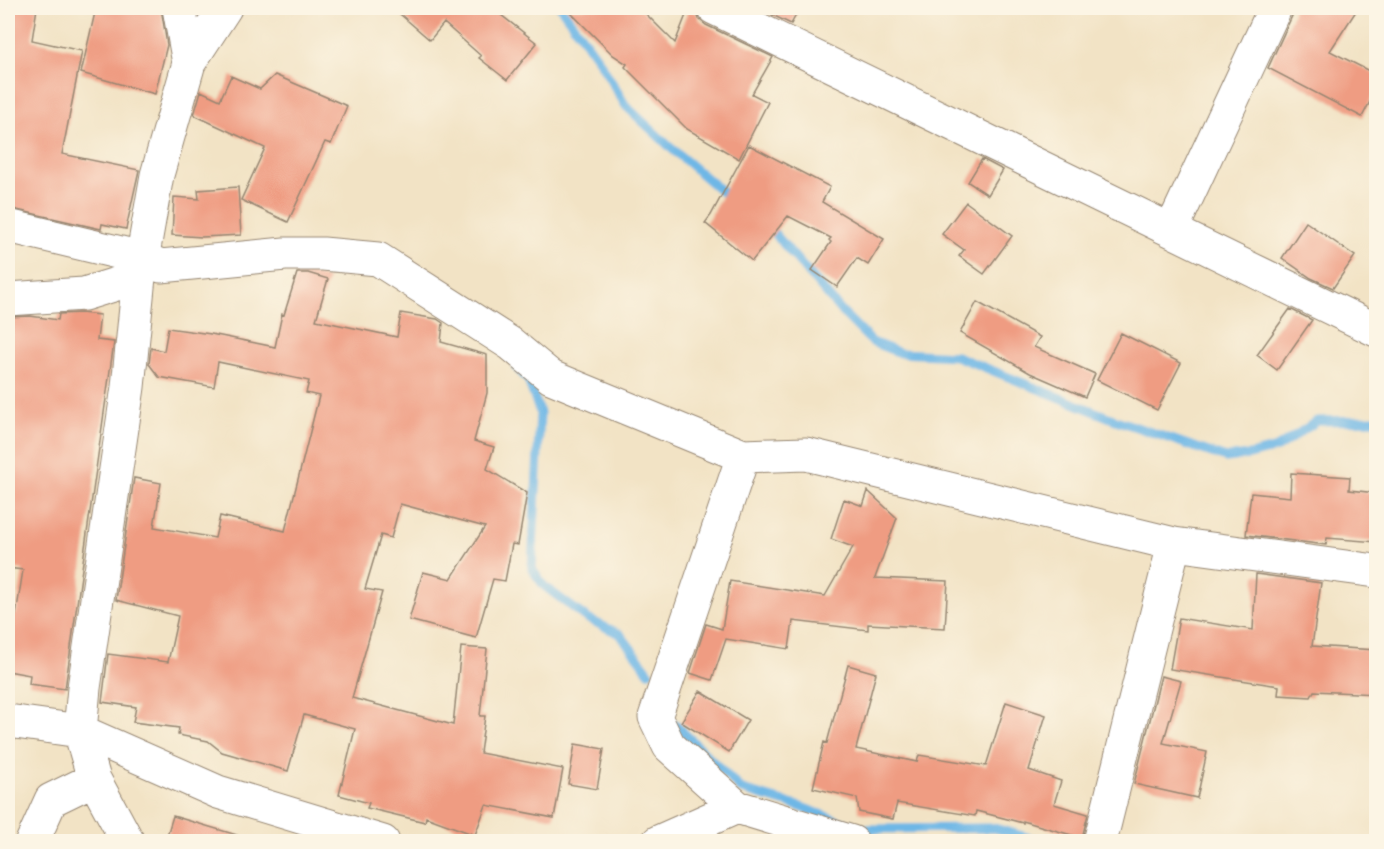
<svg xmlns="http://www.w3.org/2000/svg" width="1384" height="849" font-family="'Playpen Sans',sans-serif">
	<rect width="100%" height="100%" fill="#fcf5e5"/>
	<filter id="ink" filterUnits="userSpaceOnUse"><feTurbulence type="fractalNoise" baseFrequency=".0167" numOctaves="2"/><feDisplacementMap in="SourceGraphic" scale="12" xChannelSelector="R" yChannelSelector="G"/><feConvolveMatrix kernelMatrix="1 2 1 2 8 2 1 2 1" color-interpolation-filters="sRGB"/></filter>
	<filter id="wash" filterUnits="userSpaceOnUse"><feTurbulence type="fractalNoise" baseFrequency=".008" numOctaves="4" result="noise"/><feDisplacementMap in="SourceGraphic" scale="24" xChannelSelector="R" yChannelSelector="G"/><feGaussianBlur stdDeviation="1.35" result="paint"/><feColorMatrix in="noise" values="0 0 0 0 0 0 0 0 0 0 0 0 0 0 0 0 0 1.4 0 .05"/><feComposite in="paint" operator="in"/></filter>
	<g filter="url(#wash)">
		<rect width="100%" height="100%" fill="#f2e3c5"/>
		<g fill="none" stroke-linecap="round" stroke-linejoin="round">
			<path stroke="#6eb7e6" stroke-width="9" d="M 561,8 L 598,59 L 626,106 L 671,148 L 733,201
				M 765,226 L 775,234 L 841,311 L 872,342 L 900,353 L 956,356 L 1113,419 L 1226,458 L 1250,455 L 1277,448 L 1317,421 L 1376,420
				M 517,368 L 528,380 L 540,413 L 532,569 L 544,586 L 588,619 L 620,634 L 649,672
				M 675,724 L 742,790 L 801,807 L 860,829 L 994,828 L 1044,842"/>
		</g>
		<g id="blocks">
			<path fill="#ef9c82" d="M 8,8 L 37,8 L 32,40 L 82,51 L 62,154 L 139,170 L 126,229 L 102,224 L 101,229 L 8,208 Z
				M 96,8 L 161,8 L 167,45 L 155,94 L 81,73 Z
				M 393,8 L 492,8 L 537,43 L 507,80 L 479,58 L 481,56 L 444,23 L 430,40 Z
				M 566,8 L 640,8 L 675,43 L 688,10 L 697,13 L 699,19 L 706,25 L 773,57 L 752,94 L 768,102 L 739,159 L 687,129 L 625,67 L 627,64 L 613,55 Z
				M 768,8 L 800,8 L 791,24 L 766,12 Z
				M 1294,8 L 1358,8 L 1330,51 L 1377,75 L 1377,88 L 1362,117 L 1268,68 L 1292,16 Z
				M 275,75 L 347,106 L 331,144 L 325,142 L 288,222 L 241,200 L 265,148 L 194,115 L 201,91 L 220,100 L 231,76 L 260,89 Z
				M 749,145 L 830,187 L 822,202 L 884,239 L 868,265 L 857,258 L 837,287 L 812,270 L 831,242 L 829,240 L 831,238 L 788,216 L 752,261 L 705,223 L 711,215 Z
				M 982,159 L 1003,170 L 988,195 L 968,182 Z
				M 238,187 L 241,235 L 202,237 L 172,235 L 174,197 L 199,199 L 198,190 Z
				M 966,202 L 1012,236 L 984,274 L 959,256 L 964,250 L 942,234 Z
				M 1306,222 L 1355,256 L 1333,288 L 1311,278 L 1282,258 Z
				M 297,273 L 308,273 L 328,279 L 316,320 L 397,337 L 401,313 L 437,319 L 443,323 L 441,342 L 487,355 L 487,393 L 474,441 L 494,447 L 487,469 L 527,493 L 518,545 L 512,544 L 505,581 L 493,579 L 476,638 L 409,620 L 423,572 L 451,579 L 485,527 L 400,504 L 391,538 L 381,535 L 365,589 L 382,592 L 352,698 L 453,725 L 461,647 L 487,649 L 480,716 L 485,716 L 480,753 L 563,769 L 554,818 L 486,805 L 475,835 L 426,817 L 425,822 L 367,808 L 369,803 L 339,795 L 355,729 L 304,715 L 288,771 L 222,752 L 208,741 L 178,735 L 179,728 L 133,722 L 136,707 L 102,702 L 108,654 L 168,662 L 178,616 L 116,600 L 134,478 L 161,483 L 154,527 L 215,538 L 220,516 L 285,531 L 319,396 L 306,393 L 309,381 L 218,362 L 214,387 L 159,377 L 149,364 L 151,348 L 164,351 L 168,328 L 211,334 L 275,347 L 282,314 L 284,315 Z
				M 977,302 L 1040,337 L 1034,347 L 1095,374 L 1085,397 L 1030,373 L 960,333 Z
				M 1290,309 L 1312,320 L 1277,370 L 1257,355 Z
				M 81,313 L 100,315 L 97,340 L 114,342 L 65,689 L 29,684 L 30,675 L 8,671 L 8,614 L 16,615 L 23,570 L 8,568 L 8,317 L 30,316 L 58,320 L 59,314 Z
				M 1121,333 L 1181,363 L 1157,410 L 1097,380 Z
				M 1291,473 L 1350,477 L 1349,490 L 1377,493 L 1377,542 L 1327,538 L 1326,545 L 1246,535 L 1251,493 L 1290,497 Z
				M 868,491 L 897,518 L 875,578 L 948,581 L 945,628 L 868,624 L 868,630 L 793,621 L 789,649 L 726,639 L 712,680 L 690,673 L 706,624 L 722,629 L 730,581 L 825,596 L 853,547 L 831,539 L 844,499 L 863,506 Z
				M 1256,574 L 1321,583 L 1312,646 L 1377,650 L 1377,694 L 1314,691 L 1311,697 L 1278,695 L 1279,686 L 1170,669 L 1179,618 L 1253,630 Z
				M 848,665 L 876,673 L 856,749 L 917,762 L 919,755 L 986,766 L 1006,702 L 1046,715 L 1029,770 L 1061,781 L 1054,804 L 1088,814 L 1082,838 L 1023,821 L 1023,823 L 976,811 L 975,816 L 897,803 L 893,819 L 859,812 L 857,798 L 813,788 L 824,742 L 827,743 Z
				M 1161,676 L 1181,681 L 1163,743 L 1207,752 L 1197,798 L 1134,784 Z
				M 700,691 L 748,720 L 729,752 L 681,722 Z
				M 575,744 L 604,749 L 597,789 L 568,784 Z
				M 173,816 L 237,835 L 237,842 L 165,842 Z"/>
		</g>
	</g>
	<g filter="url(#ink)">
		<use href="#blocks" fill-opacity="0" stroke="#968672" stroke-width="1.5"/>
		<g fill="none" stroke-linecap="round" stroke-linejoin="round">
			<defs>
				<path id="minor" d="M 179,8 L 189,63
					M 714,8 L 1376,330
					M 8,226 L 142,258 L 161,266 L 285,254 L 323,254 L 378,259 L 511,344 L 551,377 L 743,456 L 806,454 L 1174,544
					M 1172,229 L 1275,8
					M 8,299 L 84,294 L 139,277
					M 8,721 L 80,731 L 218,792 L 383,842
					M 737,807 L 669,746 L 655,717 L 743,456
					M 32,842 L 51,800 L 94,779
					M 128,842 L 94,779 L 80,731 L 84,688 L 128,387 L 139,277 L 157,175 L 189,63 L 225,8
					M 658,842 L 737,807 L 852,842
					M 1100,842 L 1174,544 L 1376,571"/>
			</defs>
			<use href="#minor" stroke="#968672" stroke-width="35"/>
			<use href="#minor" stroke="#fff" stroke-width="33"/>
		</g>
	</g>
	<rect width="1384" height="849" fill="none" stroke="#fcf5e5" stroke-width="30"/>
</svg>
